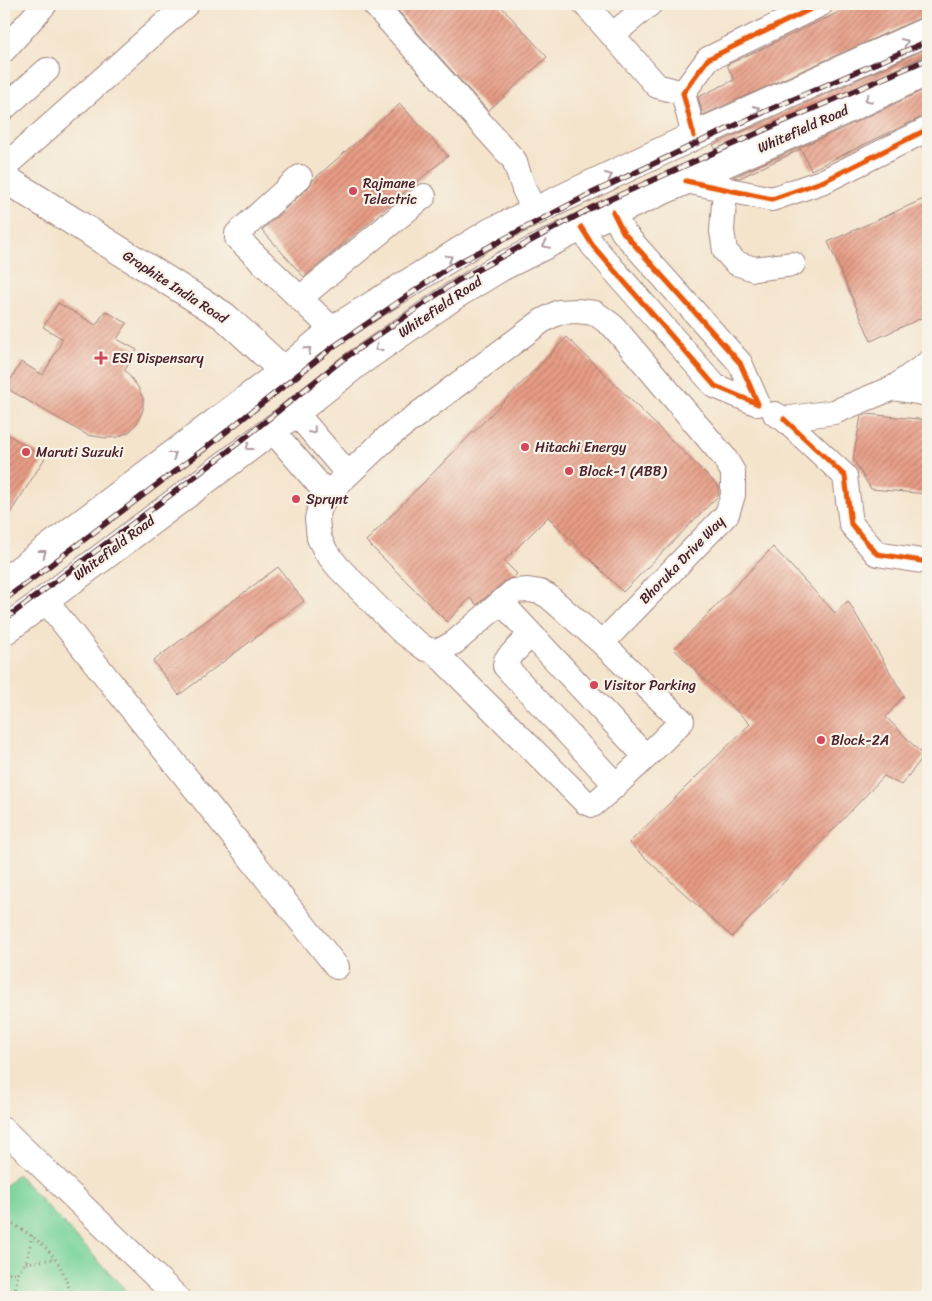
<svg xmlns="http://www.w3.org/2000/svg" width="932" height="1301" font-family="Sriracha,sans-serif">
	<defs>
		<pattern id="building-hatch" width="6" height="6" patternUnits="userSpaceOnUse" patternTransform="scale(1.25)"><rect width="6" height="6" fill="#e79c85"/><path d="M-1 1l2-2M0 6l6-6M5 7l2-2" fill="none" stroke="#bd7f6d"/></pattern>
	</defs>
	<rect width="100%" height="100%" fill="#f7f3e8"/>
	<filter id="ink" filterUnits="userSpaceOnUse"><feTurbulence type="fractalNoise" baseFrequency=".02" numOctaves="2"/><feDisplacementMap in="SourceGraphic" scale="10" xChannelSelector="R" yChannelSelector="G"/><feConvolveMatrix kernelMatrix="1 2 1 2 8 2 1 2 1" color-interpolation-filters="sRGB"/></filter>
	<filter id="wash" filterUnits="userSpaceOnUse"><feTurbulence type="fractalNoise" baseFrequency=".0096" numOctaves="4" result="noise"/><feDisplacementMap in="SourceGraphic" scale="20" xChannelSelector="R" yChannelSelector="G"/><feGaussianBlur stdDeviation="1.12" result="paint"/><feColorMatrix in="noise" values="0 0 0 0 0 0 0 0 0 0 0 0 0 0 0 0 0 1.4 0 .05"/><feComposite in="paint" operator="in"/></filter>
	<g filter="url(#wash)">
		<rect width="100%" height="100%" fill="#f4e4cc"/>
		<path fill="#7ad49b" stroke="#627a63" d="M 17,1174 L 132,1297 L 4,1297 L 4,1187 Z"/>
		<g id="blocks">
			<path fill="url(#building-hatch)" d="M 392,4 L 499,4 L 547,57 L 488,111 Z
				M 856,4 L 928,4 L 928,16 L 922,17 L 703,115 L 698,97 L 734,80 L 727,65 Z
				M 928,48 L 928,56 L 921,57 L 826,102 L 716,150 L 713,145 Z
				M 928,88 L 928,114 L 811,170 L 801,149 L 740,178 L 733,177 L 839,130 Z
				M 400,104 L 448,156 L 304,277 L 262,230 L 309,187 L 313,180 Z
				M 928,197 L 928,315 L 871,341 L 828,242 Z
				M 58,303 L 96,325 L 105,311 L 127,323 L 117,339 L 137,350 L 125,370 L 138,387 L 143,398 L 143,410 L 137,423 L 129,432 L 118,437 L 106,438 L 87,435 L 6,388 L 21,362 L 43,375 L 63,339 L 43,327 Z
				M 567,337 L 719,487 L 718,496 L 623,592 L 548,517 L 504,561 L 517,574 L 514,577 L 505,581 L 477,605 L 470,598 L 447,622 L 366,541 Z
				M 867,414 L 928,420 L 928,494 L 871,489 L 853,459 L 861,416 Z
				M 4,432 L 45,458 L 4,523 Z
				M 773,547 L 835,613 L 848,601 L 904,696 L 886,717 L 924,756 L 901,785 L 884,776 L 732,937 L 629,843 L 750,724 L 674,649 Z
				M 278,567 L 304,601 L 179,695 L 153,661 Z"/>
		</g>
	</g>
	<g filter="url(#ink)">
		<use href="#blocks" fill-opacity="0" stroke="#9f827c" stroke-width="1"/>
		<g fill="none" stroke-linecap="round" stroke-linejoin="round">
			<defs>
				<path id="minor" d="M 374,4 L 514,160 L 524,189 L 534,210
					M 585,4 L 657,86 L 683,93
					M 612,35 L 650,4
					M 4,50 L 45,4
					M 4,108 L 47,70
					M 694,136 L 683,93 L 708,59 L 821,4
					M 4,167 L 187,4
					M 300,177 L 237,234 L 237,238 L 333,330
					M 686,181 L 772,199 L 824,181 L 928,129
					M 725,188 L 722,231 L 725,251 L 736,263 L 754,269 L 793,264
					M 581,227 L 593,246 L 715,386 L 758,404 L 740,363 L 623,232 L 613,212
					M 300,298 L 424,196
					M 577,311 L 595,313 L 613,326 L 724,457 L 733,472 L 733,495 L 727,514 L 602,643 L 548,596 L 540,592 L 528,590 L 514,591 L 455,642 L 443,649 L 434,651 L 426,649 L 400,630 L 338,567 L 326,552 L 319,538 L 317,519 L 320,507 L 327,494 L 389,436 L 542,321 L 559,312 Z
					M 893,388 L 928,394
					M 295,412 L 348,474
					M 775,414 L 784,419 L 834,412 L 893,388 L 928,363
					M 784,419 L 845,476 L 851,524 L 877,554 L 928,562
					M 272,430 L 327,494
					M 45,600 L 337,967
					M 501,602 L 646,757 L 682,721 L 602,643
					M 434,651 L 585,802 L 593,805 L 616,785 L 505,666 L 506,660 L 531,634
					M 616,785 L 646,757
					M 4,1130 L 177,1297"/>
				<path id="major" d="M 4,178 L 224,316 L 284,371
					M 4,582 L 284,371 L 333,330 L 491,232 L 694,136 L 928,31
					M 4,631 L 288,418 L 356,364 L 455,295 L 501,267 L 589,223 L 832,116 L 928,71"/>
			</defs>
			<use href="#minor" stroke="#9f827c" stroke-width="26"/>
			<use href="#major" stroke="#9f827c" stroke-width="30"/>
			<path stroke="#9f827c" stroke-width="3" stroke-dasharray="1 4" stroke-linecap="butt" d="M 4,1220 C 27,1231 48,1245 61,1268 C 66,1278 68,1288 74,1297
				M 26,1263 L 54,1259
				M 4,1273 L 18,1272
				M 12,1297 L 15,1291 L 18,1272 L 25,1263 L 28,1257 L 32,1235"/>
			<use href="#minor" stroke="#fff" stroke-width="24"/>
			<use href="#major" stroke="#fff" stroke-width="28"/>
			<defs>
				<path id="rail" d="M 4,600 L 207,447 L 333,347 L 448,268 L 590,194 L 695,144 L 773,108 L 928,41
					M 4,620 L 217,460 L 342,360 L 457,281 L 593,207 L 780,123 L 928,59"/>
			</defs>
			<use href="#rail" stroke="#4a1f2b" stroke-width="5.5"/>
			<use href="#rail" stroke="#f7f3e8" stroke-width="4" stroke-dasharray="11" stroke-linecap="butt"/>
			<defs>
				<path id="cycleway" d="M 694,136 L 683,93 L 708,59 L 821,4
					M 686,181 L 772,199 L 824,181 L 928,129
					M 581,227 L 593,246 L 715,386 L 758,404 L 740,363 L 623,232 L 613,212
					M 784,419 L 845,476 L 851,524 L 877,554 L 928,562"/>
			</defs>
			<use href="#cycleway" stroke="#f7f3e8" stroke-width="8"/>
			<use href="#cycleway" stroke="#e8590c" stroke-width="5"/>
		</g>
		<defs><path id="oneway-chevron" d="M-2-3.5L2.5 0L-2 3.5" fill="none" stroke-width="1.6" stroke-linecap="round" stroke-linejoin="round" transform="scale(1.25)"/></defs>
		<g stroke="#ae9aa0">
			<use href="#oneway-chevron" transform="translate(905 42) rotate(-25)"/>
			<use href="#oneway-chevron" transform="translate(868 99) rotate(154)"/>
			<use href="#oneway-chevron" transform="translate(757 109) rotate(-24)"/>
			<use href="#oneway-chevron" transform="translate(609 176) rotate(-25)"/>
			<use href="#oneway-chevron" transform="translate(546 245) rotate(154)"/>
			<use href="#oneway-chevron" transform="translate(449 258) rotate(-31)"/>
			<use href="#oneway-chevron" transform="translate(378 348) rotate(144)"/>
			<use href="#oneway-chevron" transform="translate(308 350) rotate(-40)"/>
			<use href="#oneway-chevron" transform="translate(313 431) rotate(49)"/>
			<use href="#oneway-chevron" transform="translate(249 447) rotate(143)"/>
			<use href="#oneway-chevron" transform="translate(173 455) rotate(-37)"/>
			<use href="#oneway-chevron" transform="translate(43 553) rotate(-37)"/>
		</g>
	</g>
	<g fill="#d1495b" stroke="#f7f3e8" stroke-width="2">
		<circle cx="353" cy="191" r="5"/>
		<path d="M98.5 350.5h5v5h5v5h-5v5h-5v-5h-5v-5h5z"/>
		<circle cx="525" cy="447" r="5"/>
		<circle cx="26" cy="452" r="5"/>
		<circle cx="569" cy="471" r="5"/>
		<circle cx="296" cy="499" r="5"/>
		<circle cx="594" cy="685" r="5"/>
		<circle cx="821" cy="740" r="5"/>
	</g>
	<g text-anchor="middle" dominant-baseline="central" stroke-width="4.5" stroke-linejoin="round" paint-order="stroke">
		<g font-size="14" fill="#4a1f2b" stroke="#f7f3e8">
			<text transform="translate(803 129) rotate(-24)">Whitefield Road</text>
			<text transform="translate(175 287) rotate(33)">Graphite India Road</text>
			<text transform="translate(440 307) rotate(-34)">Whitefield Road</text>
			<text transform="translate(114 548) rotate(-37)">Whitefield Road</text>
			<text transform="translate(682 560) rotate(-46)">Bhoruka Drive Way</text>
		</g>
		<g font-size="14" fill="#4a1f2b" stroke="#f7f3e8" text-anchor="start">
			<text x="363" y="183">Rajmane<tspan x="363" dy="16">Telectric</tspan></text>
			<text x="112" y="358">ESI Dispensary</text>
			<text x="535" y="447">Hitachi Energy</text>
			<text x="36" y="452">Maruti Suzuki</text>
			<text x="579" y="471">Block-1 (ABB)</text>
			<text x="306" y="499">Sprynt</text>
			<text x="604" y="685">Visitor Parking</text>
			<text x="831" y="740">Block-2A</text>
		</g>
	</g>
	<rect width="932" height="1301" fill="none" stroke="#f7f3e8" stroke-width="20"/>
</svg>
